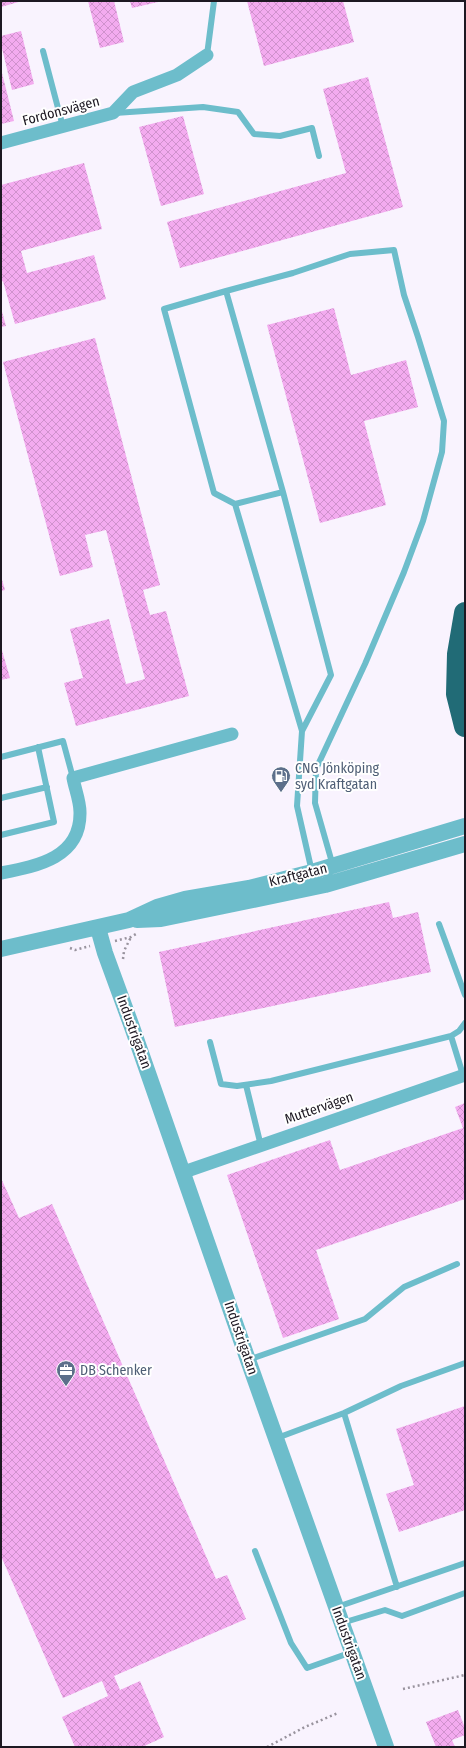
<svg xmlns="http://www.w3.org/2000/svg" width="466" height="1748" font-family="'Fira Sans Condensed',sans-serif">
	<defs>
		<pattern id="building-cross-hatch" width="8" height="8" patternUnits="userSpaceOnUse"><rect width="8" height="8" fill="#f3abef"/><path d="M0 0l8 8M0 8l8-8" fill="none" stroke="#d092cd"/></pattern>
	</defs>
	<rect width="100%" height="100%" fill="#f9f3fe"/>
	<path fill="url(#building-cross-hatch)" d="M 1,1 L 22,1 L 1,7 Z
		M 88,1 L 114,1 L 124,42 L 100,48 Z
		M 130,1 L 158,1 L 158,2 L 132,8 Z
		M 247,1 L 343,1 L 354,42 L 264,66 Z
		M 21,31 L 34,84 L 12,90 L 1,44 L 1,36 Z
		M 1,69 L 14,121 L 1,124 Z
		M 368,77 L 403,207 L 180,268 L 167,222 L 346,173 L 323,89 Z
		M 183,116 L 204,194 L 161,206 L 139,127 Z
		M 84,163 L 102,229 L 21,251 L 27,273 L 94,255 L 106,299 L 15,324 L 3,281 L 1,282 L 1,185 Z
		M 1,308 L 6,326 L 1,327 Z
		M 334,308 L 351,375 L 406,360 L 418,407 L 364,421 L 386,505 L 320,523 L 267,325 Z
		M 95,338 L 160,585 L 143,590 L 150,615 L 166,611 L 189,696 L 76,726 L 64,683 L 83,678 L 70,629 L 109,619 L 126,684 L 145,679 L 106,530 L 85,535 L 93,567 L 60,576 L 3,362 Z
		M 1,576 L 5,590 L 1,591 Z
		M 1,647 L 10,678 L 1,680 Z
		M 389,902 L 393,918 L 418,912 L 431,972 L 175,1027 L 159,952 Z
		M 465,1103 L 465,1199 L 316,1250 L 339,1319 L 283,1338 L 227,1175 L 330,1140 L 340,1170 L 463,1128 L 455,1107 Z
		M 1,1178 L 19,1218 L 52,1204 L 216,1579 L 227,1575 L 246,1619 L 114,1676 L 120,1690 L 140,1681 L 164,1737 L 142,1747 L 75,1747 L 62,1717 L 108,1696 L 102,1681 L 63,1698 L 1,1556 Z
		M 465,1406 L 465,1510 L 399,1532 L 386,1494 L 414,1485 L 396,1429 Z
		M 458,1710 L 465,1728 L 465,1735 L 452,1740 L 455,1747 L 436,1747 L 426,1722 Z"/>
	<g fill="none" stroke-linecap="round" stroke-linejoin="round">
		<path stroke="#99939e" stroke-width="2.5" stroke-dasharray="2 3" stroke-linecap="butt" d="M 115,941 L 131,937 L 136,934
			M 70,948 L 75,950 L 90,946
			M 123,959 L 124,951 L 131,937
			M 403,1689 L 465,1675
			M 267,1747 L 305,1727 L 338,1713"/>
		<path stroke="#6dbdcb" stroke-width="6" d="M 43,51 L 63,127
			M 207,55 L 214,1
			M 115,113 L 203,107 L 238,112 L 254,134 L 280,136 L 312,128 L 319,156
			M 394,250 L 404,295 L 418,337 L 444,421 L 442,452 L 423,521 L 404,572 L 365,664 L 316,769 L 315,803 L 333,866 L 325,885 L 312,872 L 297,806 L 302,731 L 331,675 L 283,492 L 226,291 L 293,273 L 350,254 Z
			M 226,291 L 164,309 L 214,493 L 235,504 L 302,731
			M 235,504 L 283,492
			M 1,757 L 63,741 L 73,778
			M 1,798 L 47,787
			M 1,835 L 54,822 L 38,747
			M 439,924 L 465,995
			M 210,1042 L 221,1084 L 237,1086 L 271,1081 L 451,1036
			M 463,1075 L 451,1036 L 459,1031 L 465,1023
			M 246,1085 L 261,1146
			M 248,1360 L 365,1319 L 404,1287 L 457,1264
			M 344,1413 L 397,1587
			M 277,1438 L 344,1413 L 401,1386 L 465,1363
			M 255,1551 L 291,1643 L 307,1668 L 352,1652
			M 337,1607 L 465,1563
			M 342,1623 L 385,1610 L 402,1616 L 465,1593"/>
		<path stroke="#6dbdcb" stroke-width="13" d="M 1,143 L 113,113 L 133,92 L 177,75 L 207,55
			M 1,873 C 37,866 81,858 80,812 C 80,801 75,789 73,778 L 232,734
			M 184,1172 L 465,1075"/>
		<path stroke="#6dbdcb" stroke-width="16" d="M 137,920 L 161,919 L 325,885 L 465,844
			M 98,928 L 105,953 L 132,1027 L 248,1360 L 386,1747
			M 1,949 L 129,920 L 157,907 L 185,899 L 249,888 L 312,872 L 465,826"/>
		<path stroke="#216b76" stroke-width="22" d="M 465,613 L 458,654 L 457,694 L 465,726"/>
	</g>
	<defs>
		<symbol id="fuel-pin" viewBox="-11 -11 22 30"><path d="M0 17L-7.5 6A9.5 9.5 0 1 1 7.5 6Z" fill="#5c6f8a" stroke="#fff"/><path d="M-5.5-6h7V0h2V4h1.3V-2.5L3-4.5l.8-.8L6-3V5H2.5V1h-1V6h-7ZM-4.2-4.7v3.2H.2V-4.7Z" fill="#fff"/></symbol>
		<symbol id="office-pin" viewBox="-11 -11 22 30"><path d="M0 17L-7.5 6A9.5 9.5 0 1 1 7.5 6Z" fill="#5c6f8a" stroke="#fff"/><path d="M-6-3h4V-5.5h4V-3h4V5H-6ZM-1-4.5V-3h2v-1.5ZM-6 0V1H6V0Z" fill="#fff"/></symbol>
	</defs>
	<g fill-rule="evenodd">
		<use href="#fuel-pin" x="270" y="765" width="22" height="30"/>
		<use href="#office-pin" x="55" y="1359" width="22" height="30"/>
	</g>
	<g text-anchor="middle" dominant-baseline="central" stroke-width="4" stroke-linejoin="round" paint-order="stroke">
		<g font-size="14" fill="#1d1822" stroke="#fff">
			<text transform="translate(61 111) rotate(-15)">Fordonsvägen</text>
			<text transform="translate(298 875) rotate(-14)">Kraftgatan</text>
			<text transform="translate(134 1032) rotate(70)">Industrigatan</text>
			<text transform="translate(319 1108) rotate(-19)">Muttervägen</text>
			<text transform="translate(241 1338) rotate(71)">Industrigatan</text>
			<text transform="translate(349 1643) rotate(70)">Industrigatan</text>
		</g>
		<g font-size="14" fill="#4e5e75" stroke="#fff" text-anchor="start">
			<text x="295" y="768">CNG Jönköping<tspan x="295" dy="16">syd Kraftgatan</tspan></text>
			<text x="80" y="1370">DB Schenker</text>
		</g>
	</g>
	<rect width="466" height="1748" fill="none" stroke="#1d1822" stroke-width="4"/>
</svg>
